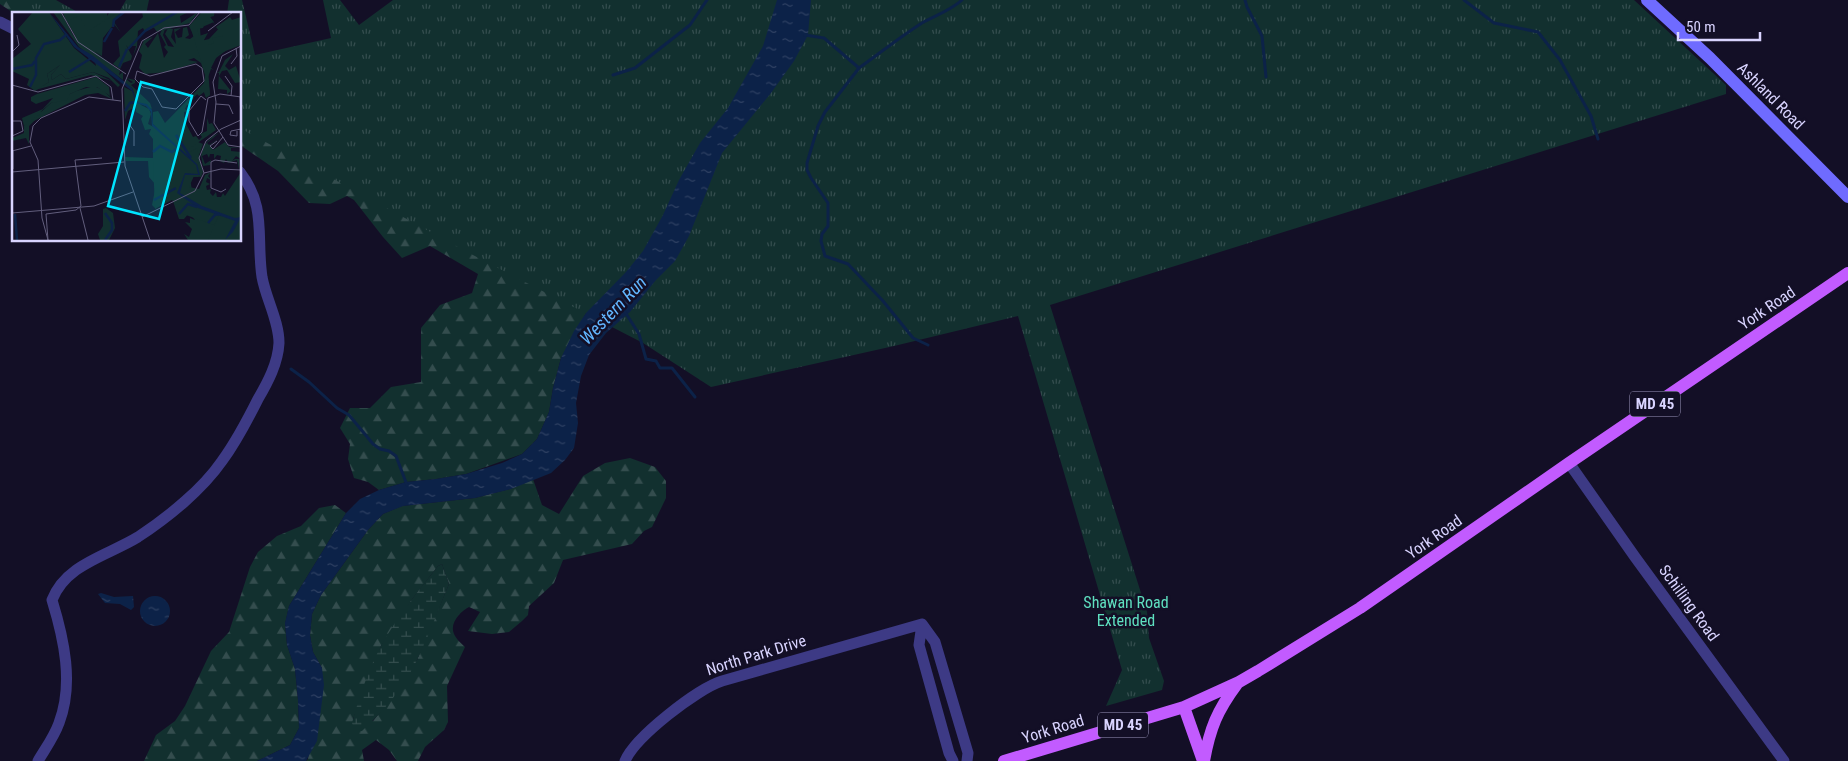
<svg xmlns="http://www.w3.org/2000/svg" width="1848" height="761" font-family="'Roboto Condensed',sans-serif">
	<defs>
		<pattern id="forest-firs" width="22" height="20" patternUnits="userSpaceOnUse" patternTransform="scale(1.25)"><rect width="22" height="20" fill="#12302f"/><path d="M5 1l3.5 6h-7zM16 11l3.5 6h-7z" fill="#344d4e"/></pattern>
		<pattern id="wetland-marsh" width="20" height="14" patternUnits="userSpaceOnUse" patternTransform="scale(1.25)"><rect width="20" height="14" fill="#12302f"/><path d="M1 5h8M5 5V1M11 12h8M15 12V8" fill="none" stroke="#344d4e"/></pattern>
		<pattern id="park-tufts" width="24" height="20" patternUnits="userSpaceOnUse" patternTransform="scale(1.25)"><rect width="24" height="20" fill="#12302f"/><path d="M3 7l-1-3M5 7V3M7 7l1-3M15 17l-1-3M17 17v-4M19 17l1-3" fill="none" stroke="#344d4e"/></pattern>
		<pattern id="water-ripples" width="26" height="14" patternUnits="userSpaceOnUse" patternTransform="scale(1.25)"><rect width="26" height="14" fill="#0c2248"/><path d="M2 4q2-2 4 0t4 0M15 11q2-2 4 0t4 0" fill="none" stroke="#2f4163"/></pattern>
	</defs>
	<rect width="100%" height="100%" fill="#130f26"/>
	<path fill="url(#forest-firs)" fill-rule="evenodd" d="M 0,0 L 47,0 L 71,14 L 15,14 L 0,4 Z
		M 497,0 L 586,313 L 561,358 L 553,388 L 549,412 L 537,439 L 522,454 L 466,474 L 436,479 L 406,482 L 379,490 L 368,482 L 354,478 L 348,459 L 350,444 L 340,428 L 350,408 L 370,408 L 391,387 L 421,382 L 421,328 L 440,305 L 472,293 L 478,274 L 430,246 L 402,258 L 383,237 L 354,200 L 347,196 L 330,204 L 309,203 L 278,171 L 240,145 L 240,77 Z
		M 630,458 L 655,467 L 666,481 L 666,498 L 652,527 L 644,531 L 632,544 L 563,560 L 554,583 L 529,606 L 528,615 L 522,621 L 509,632 L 492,634 L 468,631 L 480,612 L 469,607 C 461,611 449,623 454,634 C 456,639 461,643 465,647 L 447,686 L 448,722 L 444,730 L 425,747 L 418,761 L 397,761 L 389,750 L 376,740 L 362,750 L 364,761 L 306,761 L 308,759 L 322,668 L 313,652 L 310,635 L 312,614 L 321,595 L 368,530 L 383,514 L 402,506 L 475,498 L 510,489 L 533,479 L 542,505 L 559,514 L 583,476 L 605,463 ZM 442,564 L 449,584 L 417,660 L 391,699 L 373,721 L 353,719 L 381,646 L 413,598 L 438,566 Z
		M 335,505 L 346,513 L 289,606 L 285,624 L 287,645 L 295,669 L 298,700 L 299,728 L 290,745 L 257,761 L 144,761 L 156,735 L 175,721 L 185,706 L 211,651 L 229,632 L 250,567 L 258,552 L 277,536 L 301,526 L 319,508 Z"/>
	<path fill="url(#wetland-marsh)" d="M 442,564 L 449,584 C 438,610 429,636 417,660 C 405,686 383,712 362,731 C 356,731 354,729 352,723 C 359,697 369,668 382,644 C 398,616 418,591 438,566 Z"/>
	<path fill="url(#park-tufts)" d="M 5,0 L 56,0 L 81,14 L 30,14 Z
		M 126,0 L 149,0 L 146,14 L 118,14 Z
		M 229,0 L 242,0 L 255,55 L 331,38 L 323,0 L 340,0 L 359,25 L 393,0 L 1634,0 L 1726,85 L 1726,94 L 1050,305 L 1147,612 L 1149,638 L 1164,681 L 1162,690 L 1106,706 L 1122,670 L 1018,316 L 894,346 L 711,387 L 643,343 L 471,254 L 240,128 L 240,14 L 227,14 Z"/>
	<path fill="url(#water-ripples)" d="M 777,0 L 811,0 L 808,35 L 794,61 L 771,93 L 722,153 L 689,236 L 675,261 L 656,280 L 630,312 L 606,333 L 589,355 L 581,376 L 576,403 L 578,423 L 574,448 L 565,460 L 551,473 L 511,489 L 475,498 L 403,506 L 383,514 L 368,530 L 321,595 L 312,614 L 310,635 L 313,652 L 322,668 L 324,685 L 317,741 L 306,761 L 257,761 L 290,745 L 299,728 L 298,700 L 295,669 L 287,645 L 285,623 L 289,606 L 346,513 L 360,499 L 379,490 L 406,482 L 436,479 L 466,474 L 502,463 L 522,454 L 537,439 L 549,412 L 553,388 L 561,358 L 574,331 L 586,313 L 626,272 L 643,251 L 663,215 L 679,180 L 700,143 L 728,108 L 763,46 Z
		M 101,593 L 114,597 L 133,596 L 134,607 L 131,610 L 120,604 L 105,603 L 98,594 Z
		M140 611a15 15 0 1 1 30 0a15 15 0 1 1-30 0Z"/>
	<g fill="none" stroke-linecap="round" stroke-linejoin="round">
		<path stroke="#0c2248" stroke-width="3" d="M 1245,0 L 1247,7 L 1262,36 L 1266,77
			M 1464,0 L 1494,23 L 1538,32 L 1560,60 L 1591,116 L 1598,139
			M 805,35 L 824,38 L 859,68 L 825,112 L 818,126 L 807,163 L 807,170 L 811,178 L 828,203 L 828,226 L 822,234 L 821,241 L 825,256 L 848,264 L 883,301 L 913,338 L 928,345
			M 859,68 C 880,53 900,37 922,23 C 936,15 950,11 962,0
			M 613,75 L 635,68 L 690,25 L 707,0
			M 625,312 L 639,334 L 646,359 L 656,361 L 660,368 L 672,368 L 695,397
			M 291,369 L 309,382 L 337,408 L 349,415 L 373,444 L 380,449 L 389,451 L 396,456 L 407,485"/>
		<path stroke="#3d3a85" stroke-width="11" d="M 0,22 L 14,29
			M 1569,463 L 1635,557 L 1784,761
			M 922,624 L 935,642 L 968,753 L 967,761
			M 922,624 L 919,645 L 949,753 L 953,761
			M 38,761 C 45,749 54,737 59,723 C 74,684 64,639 52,600 C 66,564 107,556 138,537 C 167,518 202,490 222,461 C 236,442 247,421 258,399 C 268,382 278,363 279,343 C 279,321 266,299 262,277 C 256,237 267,207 240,172
			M 625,761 C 635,737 697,689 722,681 L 922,624"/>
		<path stroke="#6f6bff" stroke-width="12" d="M 1647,0 L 1710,58 L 1848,197"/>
		<path stroke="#c25bff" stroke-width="12" d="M 1184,707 L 1203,761
			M 1004,761 L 1184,707 L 1239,682 L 1258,671 L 1360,608 L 1569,463 L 1848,273
			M 1204,761 C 1210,728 1217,711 1237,684"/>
	</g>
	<g text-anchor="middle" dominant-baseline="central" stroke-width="5" stroke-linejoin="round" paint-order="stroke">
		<g fill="#130f26" stroke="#9e99be" stroke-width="1">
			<rect x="1630" y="391.5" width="50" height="25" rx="4"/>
			<rect x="1098" y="712.5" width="50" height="25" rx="4"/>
		</g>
		<g font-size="15" font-weight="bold" fill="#d9d4ff">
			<text x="1655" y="404">MD 45</text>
			<text x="1123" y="725">MD 45</text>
		</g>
		<g font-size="16" fill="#d9d4ff" stroke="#130f26">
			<text transform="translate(1771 96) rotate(45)">Ashland Road</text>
			<text transform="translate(1767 308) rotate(-34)">York Road</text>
			<text transform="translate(1434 537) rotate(-35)">York Road</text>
			<text transform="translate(1689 603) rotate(54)">Schilling Road</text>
			<text transform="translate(756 655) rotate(-17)">North Park Drive</text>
			<text transform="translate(1053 729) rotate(-17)">York Road</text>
		</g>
		<g font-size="16" fill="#5fe0c0" stroke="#130f26">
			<text x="1126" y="602">Shawan Road<tspan x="1126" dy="18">Extended</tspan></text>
		</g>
		<g font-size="18" font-style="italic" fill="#62b6ff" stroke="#130f26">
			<text transform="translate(613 310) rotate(-46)">Western Run</text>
		</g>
	</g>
	<g transform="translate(12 12)">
		<rect width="229" height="229" fill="#130f26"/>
		<path d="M 48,53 L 39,63 L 40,68 L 49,62 L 54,67 L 81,60 L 100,69 L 79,63 L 23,78 L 37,70 L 35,62 ZM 82,74 L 91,78 L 100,87 L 86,81 L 73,83 L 12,114 L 10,106 L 31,97 L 29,100 L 39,91 L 64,79 Z" fill="#12302f"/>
		<path d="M 21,0 L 37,0 L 62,36 L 84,54 L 83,49 L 108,73 L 106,75 L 97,66 L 81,60 L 54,67 L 49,62 L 40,68 L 39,63 L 48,53 L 35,62 L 37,70 L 23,79 L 15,73 L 17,67 L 0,59 L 0,47 L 19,32 L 6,17 ZM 41,0 L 49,0 L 61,23 L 108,59 L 107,63 L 111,60 L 111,68 L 67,35 ZM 55,0 L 95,0 L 95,4 L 97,1 L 109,0 L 102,10 L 109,21 L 102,12 L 91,26 L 90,44 L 67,30 L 54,8 ZM 130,0 L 173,0 L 133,20 L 131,16 L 126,19 L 125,35 L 121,44 L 124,34 L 118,34 L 117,37 L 114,33 L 120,44 L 119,48 L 111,51 L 108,57 L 101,52 L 108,44 L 106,29 L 131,5 ZM 190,0 L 203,2 L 198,5 L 202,10 L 188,16 L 189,29 L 197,27 L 213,10 L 229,7 L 229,32 L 224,34 L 221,30 L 220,34 L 200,49 L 196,57 L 198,83 L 194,85 L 192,79 L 185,82 L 171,97 L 174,125 L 191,132 L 185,149 L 190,162 L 189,163 L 186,165 L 178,165 L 180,179 L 171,182 L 168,178 L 173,163 L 188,163 L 188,157 L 141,112 L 141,100 L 146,99 L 153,111 L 192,71 L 193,63 L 189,51 L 182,46 L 176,48 L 186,50 L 155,60 L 133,62 L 127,56 L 130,43 L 127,39 L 132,28 L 141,25 L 133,32 L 136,36 L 146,21 L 152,46 L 156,40 L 152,35 L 154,33 L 148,22 L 150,18 L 153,17 L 151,23 L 156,34 L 162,35 L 153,22 L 156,16 L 161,17 L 159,25 L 164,32 L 162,17 L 169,16 L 163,20 L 166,26 L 170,25 L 171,16 L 175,15 L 177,23 L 173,26 L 178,27 L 182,24 L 177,14 ZM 84,65 L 97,75 L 98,84 L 85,75 L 74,75 L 58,82 L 55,88 L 39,91 L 28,100 L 41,86 L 24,92 L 19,89 L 19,85 L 25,82 ZM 114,66 L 123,68 L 123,71 L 119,73 L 138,91 L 140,97 L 125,90 L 120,76 L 112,71 L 114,67 L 119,71 L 121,70 ZM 112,75 L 120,79 L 129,93 L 137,97 L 139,102 L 136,112 L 146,117 L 180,159 L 143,196 L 140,193 L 144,173 L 137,165 L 136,149 L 141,146 L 141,127 L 137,122 L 139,117 L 133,118 L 129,107 L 131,104 L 124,100 L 123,95 L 116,99 L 113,108 ZM 29,102 L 17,114 L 17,132 L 14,126 L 0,129 L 0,126 L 12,121 L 12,114 L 18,109 ZM 161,189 L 209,203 L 205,228 L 176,228 L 172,222 L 177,225 L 180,217 L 173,210 L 178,211 L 178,206 L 183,208 L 177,201 L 172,207 L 167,207 ZM 94,196 L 101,201 L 103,216 L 97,228 L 88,228 L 86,222 L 91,214 L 91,197 Z" fill="#12302f"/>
		<path d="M 90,0 L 93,8 L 107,0 L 76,19 L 67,4 L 54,9 L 51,1 ZM 131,0 L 177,0 L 168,4 L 169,11 L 186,0 L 178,11 L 145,20 ZM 190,0 L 202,0 L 202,4 L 198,5 L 204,14 L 200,9 L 193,10 L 191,16 L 185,17 L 187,24 L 196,21 L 192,28 L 197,33 L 202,31 L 200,26 L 211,24 L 204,15 L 218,5 L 220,8 L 229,5 L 229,33 L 206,42 L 199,56 L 202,58 L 199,57 L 196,65 L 198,83 L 194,86 L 192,80 L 187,84 L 185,82 L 181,86 L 183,88 L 180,86 L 176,90 L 178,94 L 175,93 L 173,97 L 176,99 L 172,100 L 172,105 L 175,105 L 172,108 L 181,125 L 184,124 L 187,128 L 190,125 L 188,122 L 195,119 L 195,106 L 197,112 L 200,111 L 204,118 L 174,139 L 176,141 L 185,136 L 191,160 L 189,165 L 182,164 L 177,175 L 187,177 L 193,163 L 199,160 L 196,164 L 199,168 L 195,166 L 194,170 L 198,172 L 194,174 L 195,178 L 199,177 L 198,181 L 201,184 L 204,180 L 205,185 L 209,185 L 211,181 L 213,184 L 229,160 L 229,228 L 196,228 L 207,203 L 202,213 L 171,202 L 160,188 L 143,197 L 141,149 L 114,149 L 113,145 L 141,146 L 142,124 L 195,68 L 178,14 ZM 221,42 L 213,54 L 217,58 L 224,54 L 229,70 L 223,71 L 215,58 L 210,59 L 207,64 L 219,79 L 215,82 L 215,78 L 206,77 L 207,61 L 204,60 L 207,60 L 213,48 ZM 207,121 L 195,131 L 197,133 L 209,125 L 198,133 L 201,138 L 213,130 L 217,135 L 229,136 L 219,136 L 219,139 L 229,140 L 229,147 L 224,144 L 220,149 L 223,147 L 227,147 L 227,157 L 225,148 L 216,151 L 214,147 L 212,151 L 208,149 L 209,144 L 205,143 L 202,147 L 202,142 L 198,142 L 197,146 L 195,142 L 190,144 L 193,152 L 199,148 L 198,153 L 191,154 L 189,144 L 192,133 L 201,124 Z" fill="#12302f"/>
		<path d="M 37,0 L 66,35 L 80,43 L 120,76 L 125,90 L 135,92 L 140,98 L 141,112 L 185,152 L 188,163 L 173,163 L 168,181 L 190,194 L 223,206 L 229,205 L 221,220 L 213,228 L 223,209 L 186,196 L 165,181 L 173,161 L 186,162 L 184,153 L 140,114 L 139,100 L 134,94 L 124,91 L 120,79 L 62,35 Z" fill="#0c2248"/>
		<path fill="none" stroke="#0c2248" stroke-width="2.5" d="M 101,15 L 102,8 L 112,0M 92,30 L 100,16M 116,37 L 133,19 L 165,0M 107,55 L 115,37M 0,57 L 20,53 L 23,49M 57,60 L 81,45M 18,75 L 24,63 L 24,46 L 32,32 L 48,28 L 55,22M 113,99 L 118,91 L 124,90M 164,123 L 179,146M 141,140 L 148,134 L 160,140 L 164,137M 142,188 L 164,176M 3,202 L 5,228M 167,202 L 176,192 L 185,195M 196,211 L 203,203 L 208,202M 93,228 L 100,218 L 100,211 L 93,201"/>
		<path fill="none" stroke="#625e7d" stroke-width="1" d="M 49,0 L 66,30 L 114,62M 196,19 L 221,0M 229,34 L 210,44 L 201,70 L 204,90 L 202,111 L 216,133 L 229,135M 0,40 L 7,33 L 5,23M 184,52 L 190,56 L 192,69 L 164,97 L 150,95 L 140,77 L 131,75 L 123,67 L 125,59 L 138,64 ZM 219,52 L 225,44 L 224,36M 213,64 L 220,74 L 219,84M 0,73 L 26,80 L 84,64 L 99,75 L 101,88M 228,85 L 229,106M 194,88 L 189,84 L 177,99 L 177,109 L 186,124 L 190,120 L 196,86 L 208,82 L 229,85M 204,92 L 217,93 L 221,102M 0,109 L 9,109 L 11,119 L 0,124M 117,112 L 122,119 L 122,134M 225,119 L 225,124 L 218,123 L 219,119 L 229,117M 205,129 L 198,134 L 201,137 L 211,125M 0,139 L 19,134M 1,139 L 1,157M 0,160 L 112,150M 192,161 L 209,157 L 229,158M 214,177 L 209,180 L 199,176 L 199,150 L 203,148 L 225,151M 68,196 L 76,228M 0,201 L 82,194 L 121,180M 130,205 L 183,179 L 192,161 L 187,146 L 194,129 L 209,117 L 229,108M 36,228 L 30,206 L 26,148 L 18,130 L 21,114 L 29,106 L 77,85 L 109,89M 36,228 L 34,202 L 64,198 L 69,194 L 63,148 L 90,146M 138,228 L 113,154 L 110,77 L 130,29 L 152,16 L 177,13 L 188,0"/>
		<path fill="#00e5ff" fill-opacity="0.15" stroke="#00e5ff" stroke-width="2.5" d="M 129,70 L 180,84 L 147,207 L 96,194 Z"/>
		<rect width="229" height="229" fill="none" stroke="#d9d4ff" stroke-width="2.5"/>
	</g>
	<path d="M1678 32v8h82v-8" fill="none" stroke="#d9d4ff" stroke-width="2.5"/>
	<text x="1686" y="32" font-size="15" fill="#d9d4ff" stroke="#130f26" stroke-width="4" paint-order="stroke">50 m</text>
</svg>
